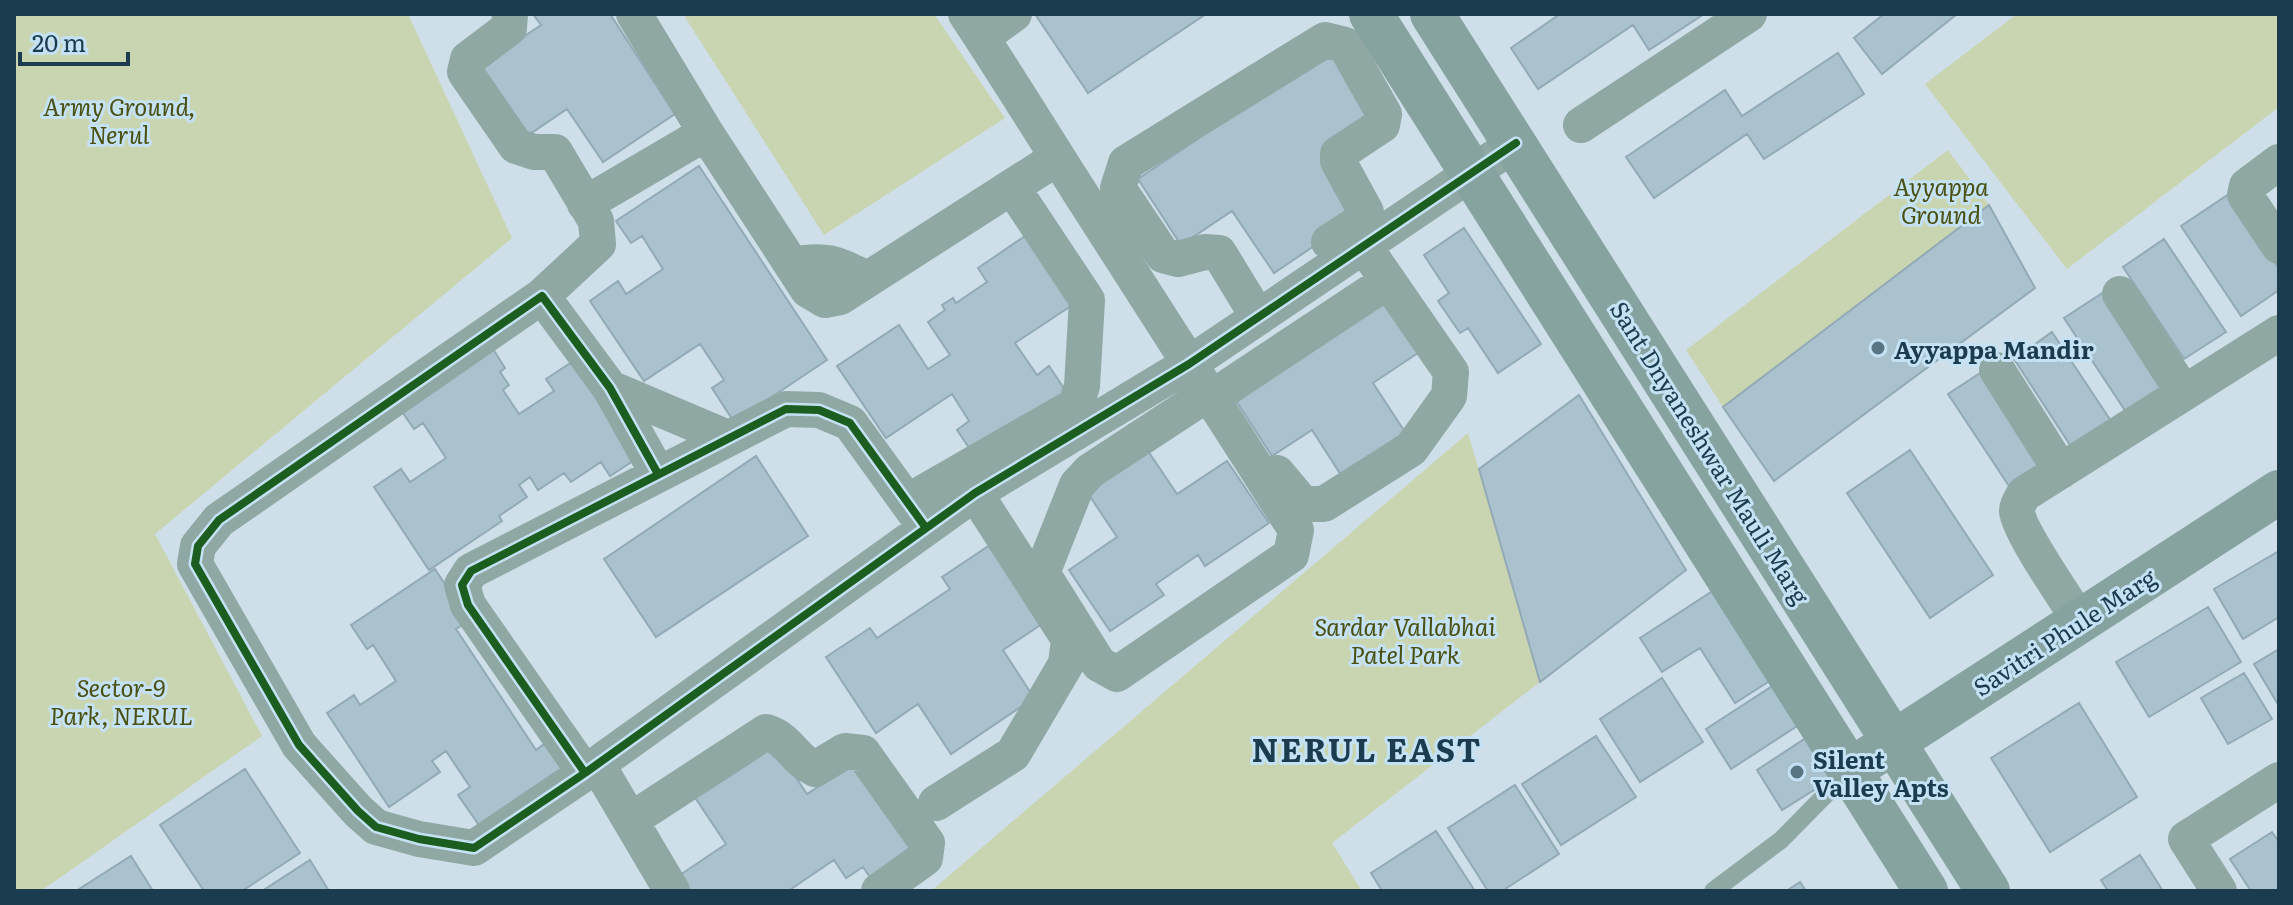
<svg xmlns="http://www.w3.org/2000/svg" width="2293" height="905" font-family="Literata,serif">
	<rect width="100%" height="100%" fill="#cfdfe9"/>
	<path fill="#c8d5b0" d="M 14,14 L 408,14 L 512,238 L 155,534 L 262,736 L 41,891 L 14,891 Z
		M 683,14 L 934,14 L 1005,118 L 824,235 Z
		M 2017,14 L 2279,14 L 2279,107 L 2067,269 L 1925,84 Z
		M 1948,150 L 1989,205 L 1723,407 L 1686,350 Z
		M 1468,433 L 1540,682 L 1332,843 L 1362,891 L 931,891 Z"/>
	<path fill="#aac1ce" stroke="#92aab6" stroke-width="2" d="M 533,14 L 610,14 L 675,114 L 603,162 L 567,109 L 527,136 L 480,66 L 541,25 Z
		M 1035,14 L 1206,14 L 1088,93 Z
		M 1560,14 L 1704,14 L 1649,50 L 1633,25 L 1538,89 L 1511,48 Z
		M 1884,14 L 1957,14 L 1882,74 L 1854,38 Z
		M 1333,48 L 1379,118 L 1321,157 L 1360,215 L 1274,273 L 1232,211 L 1181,245 L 1138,179 Z
		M 1838,53 L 1864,94 L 1764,159 L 1747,134 L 1654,198 L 1626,157 L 1725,90 L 1742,116 Z
		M 699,166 L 827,360 L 734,422 L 712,388 L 724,380 L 700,344 L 644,381 L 590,301 L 618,281 L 626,294 L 663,269 L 642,236 L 631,243 L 616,221 Z
		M 2229,194 L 2279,269 L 2279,290 L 2241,316 L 2181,226 Z
		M 1989,205 L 2035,288 L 1774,481 L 1723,407 Z
		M 1464,228 L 1541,344 L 1498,373 L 1468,328 L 1460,333 L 1438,301 L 1449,293 L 1424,255 Z
		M 1031,232 L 1077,302 L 1015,343 L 1037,375 L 1049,366 L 1067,393 L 974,455 L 957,430 L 969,421 L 952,394 L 886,438 L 837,366 L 899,325 L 928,369 L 950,355 L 928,322 L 945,310 L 942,305 L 953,298 L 956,303 L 987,282 L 978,268 Z
		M 2164,239 L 2226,332 L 2184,359 L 2123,267 Z
		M 2104,292 L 2168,389 L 2128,415 L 2064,318 Z
		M 1379,294 L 1418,353 L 1373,383 L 1405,432 L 1341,475 L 1312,430 L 1272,456 L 1231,393 Z
		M 2052,332 L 2113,424 L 2074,451 L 2014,359 Z
		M 488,341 L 505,368 L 500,372 L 509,385 L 503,390 L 519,414 L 554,391 L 546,379 L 572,362 L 636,459 L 610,476 L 601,462 L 571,482 L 564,473 L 538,490 L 530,477 L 519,485 L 527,497 L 499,516 L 502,521 L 429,570 L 374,487 L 401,469 L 410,482 L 446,458 L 423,423 L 414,429 L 396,403 Z
		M 1988,368 L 2049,459 L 2011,489 L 1948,394 Z
		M 1579,395 L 1686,570 L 1540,682 L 1479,469 Z
		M 1146,448 L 1177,494 L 1227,461 L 1269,523 L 1205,566 L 1198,555 L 1156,584 L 1164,595 L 1110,631 L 1069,570 L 1117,537 L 1085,489 Z
		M 1910,450 L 1993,575 L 1930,618 L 1847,493 Z
		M 756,456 L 808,536 L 656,637 L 604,559 Z
		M 996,541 L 1048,620 L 1003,650 L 1034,698 L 951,754 L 918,704 L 876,733 L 826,657 L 870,628 L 877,638 L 950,589 L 942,577 Z
		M 2279,551 L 2279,617 L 2243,639 L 2214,589 Z
		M 435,569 L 469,621 L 456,629 L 536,750 L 548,741 L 567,770 L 481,828 L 458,795 L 470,787 L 446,751 L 432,761 L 440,772 L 389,807 L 327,713 L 354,695 L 360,705 L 396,681 L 373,645 L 367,649 L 351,625 Z
		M 1722,585 L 1779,675 L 1735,703 L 1700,648 L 1662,672 L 1640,638 Z
		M 2208,607 L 2241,662 L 2149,717 L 2116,662 Z
		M 2279,649 L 2279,706 L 2254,664 Z
		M 2244,673 L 2272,719 L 2228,744 L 2201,698 Z
		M 1662,678 L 1703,742 L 1640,782 L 1600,719 Z
		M 1780,681 L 1805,721 L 1731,769 L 1706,729 Z
		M 2079,703 L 2137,797 L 2050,852 L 1991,758 Z
		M 1812,734 L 1838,775 L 1782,810 L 1757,770 Z
		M 1596,736 L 1636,797 L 1561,845 L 1522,784 Z
		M 773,743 L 807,794 L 856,762 L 915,851 L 872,880 L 863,867 L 846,878 L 834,860 L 788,891 L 687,891 L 677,877 L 726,844 L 694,796 Z
		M 245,769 L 300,853 L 242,891 L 204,891 L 160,825 Z
		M 1515,785 L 1559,854 L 1502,891 L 1488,891 L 1448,828 Z
		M 1436,831 L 1475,891 L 1382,891 L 1371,873 Z
		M 2272,832 L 2279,842 L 2279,891 L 2251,891 L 2230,859 Z
		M 2140,855 L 2163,891 L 2108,891 L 2101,880 Z
		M 131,856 L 153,891 L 76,891 Z
		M 310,860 L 329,891 L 262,891 Z
		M 1800,882 L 1806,891 L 1786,891 Z"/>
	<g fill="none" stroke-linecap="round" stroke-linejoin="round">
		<path stroke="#90a8a3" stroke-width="18" d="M 1713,891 L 1781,840 L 1850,770"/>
		<path stroke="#90a8a3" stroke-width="36" d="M 510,14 L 509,28 L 468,59 L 465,72 L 516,146 L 534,152 L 555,152 L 596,221 L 598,244 L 542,296
			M 634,14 L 706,133 L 808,290 L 825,300 L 840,297 L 1057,158
			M 966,14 C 1004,71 1040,130 1077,188 C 1150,302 1223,416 1296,530 L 1291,555 L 1117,674 L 1099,664 L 1042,573 L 1077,485 L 1090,471 L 1209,393
			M 982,37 L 1014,14
			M 1581,125 L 1749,14
			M 2279,162 L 2247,186 L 2245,195 L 2279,246
			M 585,204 L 706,133
			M 792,265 C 827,258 837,264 867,279
			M 2120,294 L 2183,392
			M 1258,317 L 1219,253 L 1205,252 L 1178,259 L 1163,255 L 1118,188 L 1126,163 L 1325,40 L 1345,45 L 1384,114 L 1382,125 L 1338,154 L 1338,161 L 1366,212 L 1365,219 L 1329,242
			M 1997,370 L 2061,471
			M 610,388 L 728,438
			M 1222,391 L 1388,281
			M 1277,473 L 1303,504 L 1324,504 L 1411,449 L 1449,396 L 1451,372 L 1364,246
			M 907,502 L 1076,405 L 1082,386 L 1087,300 L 1012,187
			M 926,528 L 850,423 L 819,410 L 786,409 L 471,571 L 462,585 L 468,605 L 585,773 L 975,493 L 1189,364 L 1516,143
			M 2080,621 C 2068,602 2018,530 2017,511 C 2017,505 2021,499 2024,494 L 2279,333
			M 597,764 L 672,891
			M 585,773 L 474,848 L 419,839 L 376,827 L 358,811 L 299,745 L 195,564 L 198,546 L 219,520 L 542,296 L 610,388 L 658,474
			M 936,803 L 1013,754 L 1066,664 L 1069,639 L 975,493
			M 631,820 L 766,732 C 791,740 792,758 815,769 L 845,751 L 863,753 L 927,843 L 925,858 L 879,891
			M 2219,891 L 2186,839 L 2279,780"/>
		<path stroke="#86a3a0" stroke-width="44" d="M 1371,14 L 1926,891
			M 1432,14 L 1988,891
			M 1869,758 L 2279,492"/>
		<defs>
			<path id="cycleway" d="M 926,528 L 850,423 L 819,410 L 786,409 L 471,571 L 462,585 L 468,605 L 585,773 L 975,493 L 1189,364 L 1516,143
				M 585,773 L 474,848 L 419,839 L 376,827 L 358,811 L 299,745 L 195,564 L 198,546 L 219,520 L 542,296 L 610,388 L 658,474"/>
		</defs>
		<use href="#cycleway" stroke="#c4e2f4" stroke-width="13"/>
		<use href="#cycleway" stroke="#1b5e20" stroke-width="8"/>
	</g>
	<g fill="#597584" stroke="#c4e2f4" stroke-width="3">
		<circle cx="1878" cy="348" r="8"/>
		<circle cx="1797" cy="772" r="8"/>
	</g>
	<g text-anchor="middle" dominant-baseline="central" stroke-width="6" stroke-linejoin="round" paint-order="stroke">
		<g font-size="24" font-style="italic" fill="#4a5010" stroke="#c4e2f4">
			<text x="119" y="105">Army Ground,<tspan x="119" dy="28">Nerul</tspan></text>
			<text x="1941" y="185">Ayyappa<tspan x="1941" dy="28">Ground</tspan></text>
			<text x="1405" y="625">Sardar Vallabhai<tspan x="1405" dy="28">Patel Park</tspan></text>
			<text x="121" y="686">Sector-9<tspan x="121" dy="28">Park, NERUL</tspan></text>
		</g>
		<g font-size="24" font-weight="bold" fill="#1a3c4e" stroke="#c4e2f4" text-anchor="start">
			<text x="1894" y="348">Ayyappa Mandir</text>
			<text x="1813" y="758">Silent<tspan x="1813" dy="28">Valley Apts</tspan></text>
		</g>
		<g font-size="24" fill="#1a3c4e" stroke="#c4e2f4">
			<text transform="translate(1711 452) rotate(58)">Sant Dnyaneshwar Mauli Marg</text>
			<text transform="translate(2064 631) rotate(-33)">Savitri Phule Marg</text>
		</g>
		<g font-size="32" font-weight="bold" letter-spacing="2" fill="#1a3c4e" stroke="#c4e2f4">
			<text x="1367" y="748">NERUL EAST</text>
		</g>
	</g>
	<rect width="2293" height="905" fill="none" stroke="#1a3c4e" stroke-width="32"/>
	<path d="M20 52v12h108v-12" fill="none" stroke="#1a3c4e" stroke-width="4"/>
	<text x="32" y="52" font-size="24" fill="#1a3c4e" stroke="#c4e2f4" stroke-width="6" paint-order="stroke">20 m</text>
</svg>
